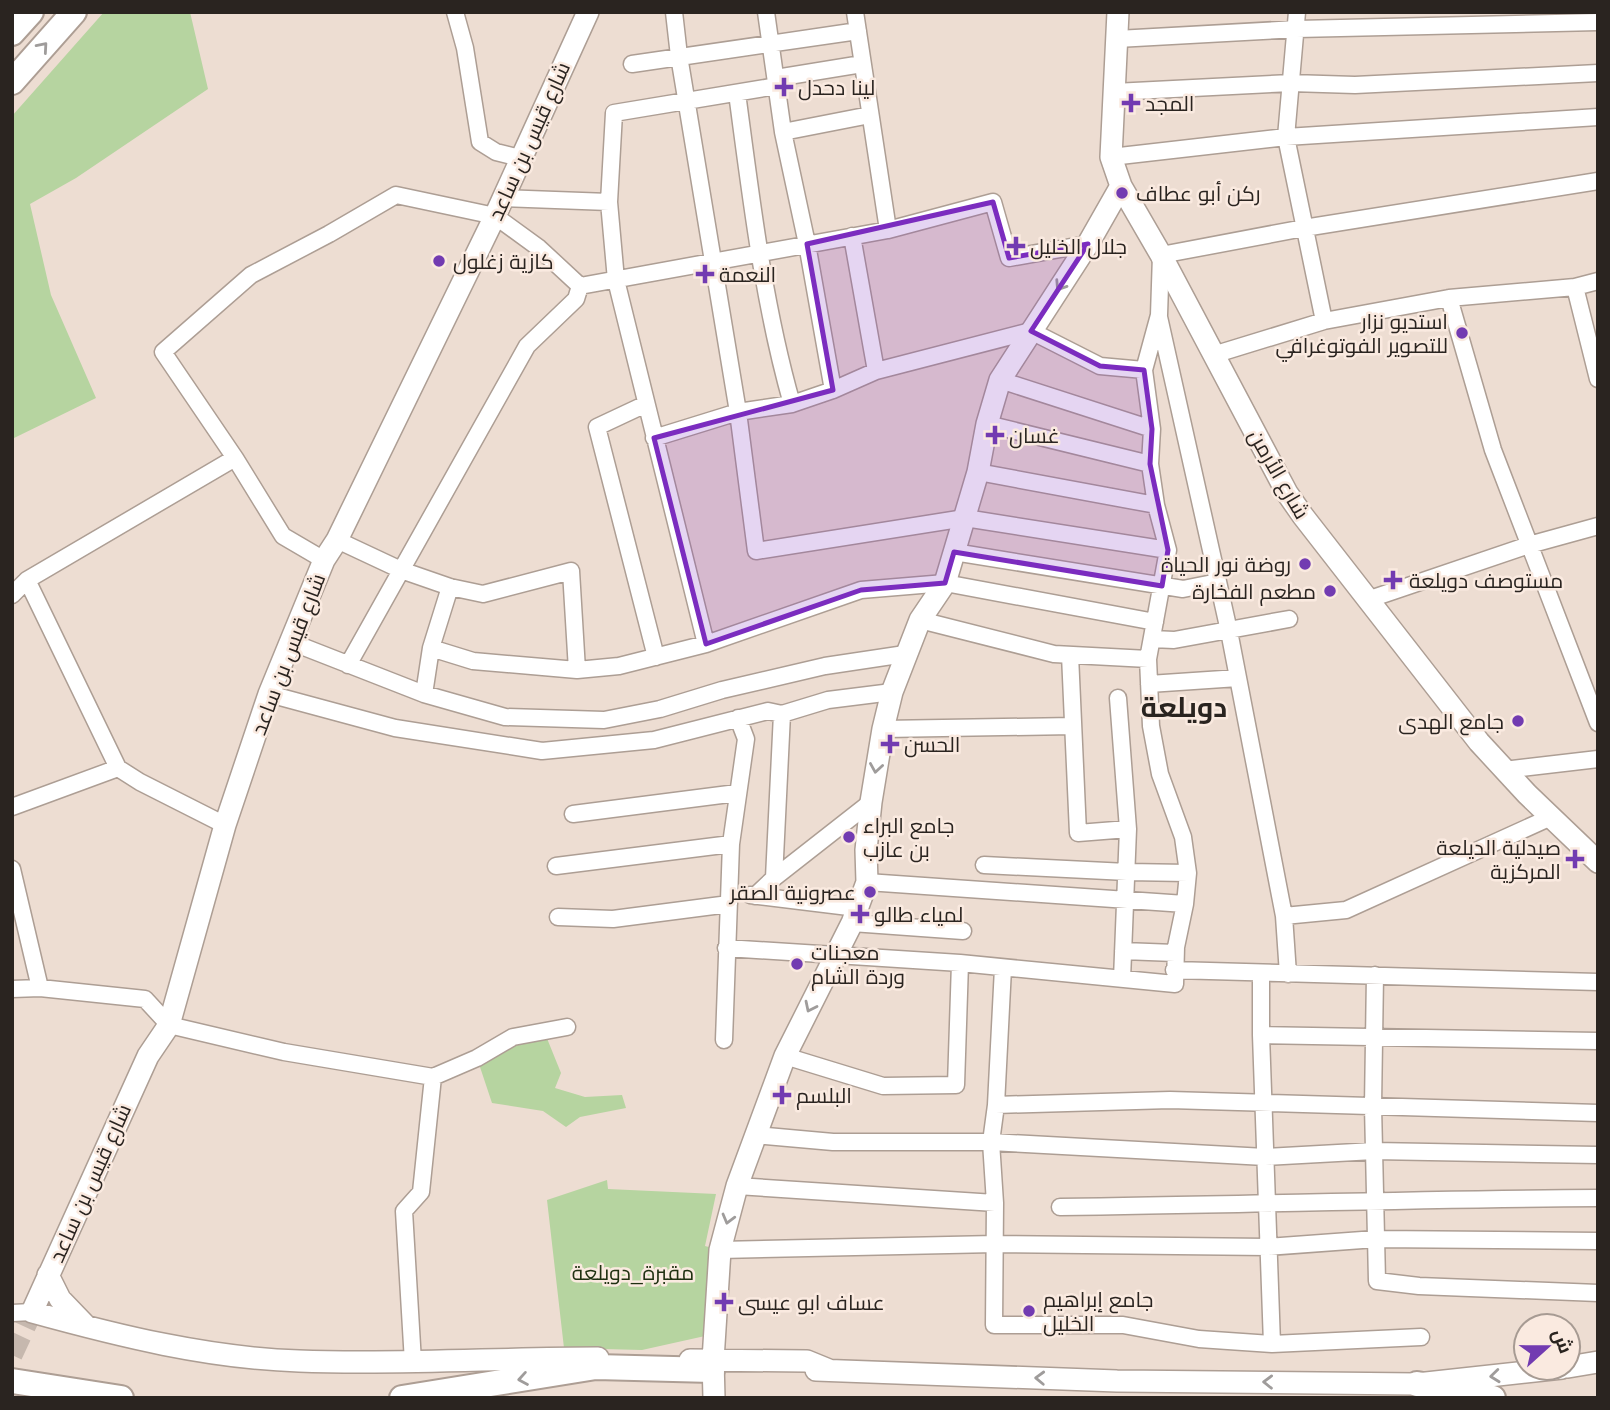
<svg xmlns="http://www.w3.org/2000/svg" width="1610" height="1410" font-family="Arial,Cairo,sans-serif">
	<rect width="100%" height="100%" fill="#edddd2"/>
	<path fill="#b6d4a0" d="M 104,12 L 190,12 L 208,89 L 76,178 L 30,204 L 51,295 L 96,398 L 12,439 L 12,116 Z
		M 544,1031 L 561,1073 L 555,1088 L 585,1097 L 622,1095 L 626,1108 L 580,1117 L 566,1127 L 543,1111 L 492,1103 L 477,1058 Z
		M 607,1180 L 608,1189 L 716,1194 L 705,1246 L 720,1250 L 714,1334 L 642,1350 L 564,1348 L 547,1200 Z"/>
	<g fill="none" stroke-linecap="round" stroke-linejoin="round">
		<path stroke="#c6b8ae" stroke-width="21" stroke-dasharray="21 10" stroke-linecap="butt" d="M 12,1355 L 32,1312"/>
		<defs>
			<path id="minor" d="M 455,12 L 465,48 L 480,142 L 496,152 L 520,158
				M 674,12 L 679,56 L 738,412 L 756,551 L 965,518 L 1168,550
				M 766,12 L 783,132 L 807,244 L 833,390
				M 855,12 L 888,230
				M 1297,12 L 1286,137 L 1324,321
				M 1117,39 L 1297,29 L 1598,22
				M 632,64 L 858,31
				M 776,78 L 862,64
				M 1114,92 L 1291,83 L 1355,85 L 1598,73
				M 737,93 C 751,197 763,302 792,404
				M 783,132 L 870,115
				M 1111,157 L 1286,137 L 1598,117
				M 503,198 L 609,202
				M 852,236 L 876,371
				M 580,286 L 888,230 L 993,202 L 1009,258 L 1088,244
				M 1575,287 L 1598,379
				M 1449,298 L 1493,450 L 1598,723
				M 1159,317 L 1229,631 L 1284,916 L 1288,974
				M 1213,355 L 1324,321 L 1449,298 L 1575,287 L 1598,281
				M 1000,380 L 1152,429
				M 646,404 L 597,427 L 656,657
				M 987,424 L 1150,464
				M 654,438 L 738,412 L 792,404 L 833,390 L 876,371 L 1031,331 L 1100,366 L 1144,370
				M 978,472 L 1156,505
				M 337,540 L 401,570 L 450,587 L 483,594 L 571,571 L 577,670
				M 954,552 L 1183,589 L 1218,582
				M 324,560 L 283,536 L 235,458 L 163,352 L 251,275 L 329,234 L 396,195 L 495,216 L 539,248 L 580,286 L 576,299 L 527,346 L 348,665
				M 27,580 L 118,768 L 140,782 L 225,825
				M 12,595 L 27,580 L 235,458
				M 1367,600 L 1529,545 L 1598,526
				M 920,620 L 1054,654 L 1148,659
				M 1152,639 L 1174,640 L 1289,619
				M 291,642 L 424,694 L 505,717 L 604,720 L 660,709 L 722,690 L 825,666 L 905,654
				M 706,644 L 616,280 L 609,202 L 614,113 L 777,86
				M 431,648 L 473,661 L 577,670 L 619,666 L 706,644 L 861,590 L 945,583 L 1155,622
				M 1070,655 L 1078,833 L 1128,829
				M 1149,684 L 1238,678
				M 269,694 L 395,728 L 542,751 L 654,740 L 768,711 L 782,714 L 828,700 L 892,692
				M 424,694 L 431,648 L 450,587
				M 1118,698 L 1128,829 L 1122,979
				M 883,729 L 1073,726
				M 1504,770 L 1598,759
				M 12,807 L 118,768
				M 573,814 L 737,793
				M 984,865 L 1127,872 L 1188,873
				M 556,866 L 731,844
				M 12,869 L 40,988
				M 774,878 L 782,714
				M 867,882 L 1185,904
				M 750,895 L 857,908
				M 755,896 L 774,878 L 871,802
				M 1284,916 L 1346,910 L 1551,817
				M 558,917 L 613,919 L 729,904
				M 852,923 L 963,931
				M 726,948 L 960,963 L 1175,984 L 1176,947 L 1185,904 L 1188,873 L 1183,837 L 1160,774 L 1151,726 L 1148,659 L 1168,550 L 1156,505 L 1150,464 L 1152,429 L 1144,370 L 1159,315 L 1161,255 L 1304,228 L 1598,181
				M 1123,951 L 1175,953
				M 1003,968 L 996,1105 L 991,1142 L 995,1203 L 994,1325 L 1123,1325 L 1199,1339 L 1272,1344 L 1421,1337
				M 1174,970 L 1598,982
				M 1261,973 L 1261,1035 L 1272,1344
				M 1375,975 L 1373,1106 L 1377,1281 L 1419,1286 L 1598,1293
				M 12,989 L 40,988 L 145,999 L 169,1025 L 284,1052 L 433,1077 L 477,1058 L 513,1037 L 567,1027
				M 1261,1035 L 1598,1041
				M 724,1040 L 731,844 L 746,739 L 738,718
				M 785,1056 L 883,1086 L 956,1085 L 960,963
				M 996,1105 L 1170,1100 L 1598,1113
				M 755,1135 L 833,1142 L 991,1142 L 1265,1157 L 1374,1151 L 1598,1155
				M 737,1186 L 995,1203
				M 1060,1207 C 1239,1205 1418,1199 1598,1198
				M 720,1250 L 995,1244 L 1268,1247 L 1376,1239 L 1598,1241
				M 12,1313 L 32,1312
				M 413,1362 L 404,1211 L 421,1192 L 433,1077"/>
			<path id="major" d="M 588,12 L 495,216 L 337,540 L 324,560 L 269,694 L 225,825 L 169,1025 L 148,1056 L 32,1312 C 119,1336 208,1358 299,1361 C 399,1365 498,1358 598,1358
				M 1118,12 L 1111,157 L 1121,186 L 1161,255 L 1287,493 L 1303,516 L 1479,742 L 1527,794 L 1598,862
				M 48,1275 L 60,1299 L 86,1326
				M 690,1360 L 807,1361 L 829,1370
				M 1568,1367 L 1598,1362
				M 816,1370 L 1117,1381 L 1417,1384 L 1562,1368
				M 714,1398 L 713,1360 L 720,1250 L 737,1186 L 785,1056 L 852,923 L 867,882 L 866,850 L 871,802 L 883,729 L 892,692 L 920,620 L 945,583 L 978,472 L 987,424 L 1000,380 L 1088,244 L 1121,186"/>
			<path id="highway" d="M 12,33 L 31,12
				M 12,82 L 74,12
				M 12,1381 L 121,1398
				M 1417,1384 L 1493,1398
				M 402,1398 L 596,1367 L 712,1370"/>
		</defs>
		<use href="#minor" stroke="#ad9e94" stroke-width="19"/>
		<use href="#major" stroke="#ad9e94" stroke-width="24"/>
		<use href="#highway" stroke="#ad9e94" stroke-width="28"/>
		<use href="#minor" stroke="#fff" stroke-width="16"/>
		<use href="#major" stroke="#fff" stroke-width="21"/>
		<use href="#highway" stroke="#fff" stroke-width="24"/>
	</g>
	<defs><path id="oneway-chevron" d="M-2-3.5L2.5 0L-2 3.5" fill="none" stroke-width="1.6" stroke-linecap="round" stroke-linejoin="round" transform="scale(1.75)"/></defs>
	<g stroke="#9f9c9b">
		<use href="#oneway-chevron" transform="translate(43 47) rotate(-49)"/>
		<use href="#oneway-chevron" transform="translate(1060 286) rotate(123)"/>
		<use href="#oneway-chevron" transform="translate(876 768) rotate(99)"/>
		<use href="#oneway-chevron" transform="translate(810 1007) rotate(116)"/>
		<use href="#oneway-chevron" transform="translate(728 1219) rotate(105)"/>
		<use href="#oneway-chevron" transform="translate(1495 1376) rotate(174)"/>
		<use href="#oneway-chevron" transform="translate(1040 1378) rotate(-178)"/>
		<use href="#oneway-chevron" transform="translate(523 1379) rotate(170)"/>
		<use href="#oneway-chevron" transform="translate(1268 1382) rotate(-179)"/>
	</g>
	<path fill="#7b2cbf" fill-opacity="0.2" stroke="#7b2cbf" stroke-width="5" stroke-linejoin="round" d="M 993,202 L 1009,258 L 1088,244 L 1031,331 L 1100,366 L 1144,370 L 1152,429 L 1150,464 L 1168,550 L 1162,586 L 954,552 L 945,583 L 861,590 L 706,644 L 654,438 L 833,390 L 807,244 Z"/>
	<g fill="#723bb1" stroke="#faeae0" stroke-width="2.5">
		<path d="M780.5 76.5h7v7h7v7h-7v7h-7v-7h-7v-7h7z"/>
		<path d="M1127.5 92.5h7v7h7v7h-7v7h-7v-7h-7v-7h7z"/>
		<circle cx="1122" cy="193" r="7"/>
		<path d="M1012.5 235.5h7v7h7v7h-7v7h-7v-7h-7v-7h7z"/>
		<circle cx="439" cy="261" r="7"/>
		<path d="M701.5 263.5h7v7h7v7h-7v7h-7v-7h-7v-7h7z"/>
		<circle cx="1462" cy="333" r="7"/>
		<path d="M991.5 424.5h7v7h7v7h-7v7h-7v-7h-7v-7h7z"/>
		<circle cx="1305" cy="564" r="7"/>
		<path d="M1389.5 569.5h7v7h7v7h-7v7h-7v-7h-7v-7h7z"/>
		<circle cx="1330" cy="591" r="7"/>
		<circle cx="1518" cy="721" r="7"/>
		<path d="M886.5 733.5h7v7h7v7h-7v7h-7v-7h-7v-7h7z"/>
		<circle cx="849" cy="837" r="7"/>
		<path d="M1571.5 848.5h7v7h7v7h-7v7h-7v-7h-7v-7h7z"/>
		<circle cx="870" cy="892" r="7"/>
		<path d="M856.5 903.5h7v7h7v7h-7v7h-7v-7h-7v-7h7z"/>
		<circle cx="797" cy="964" r="7"/>
		<path d="M778.5 1084.5h7v7h7v7h-7v7h-7v-7h-7v-7h7z"/>
		<path d="M720.5 1291.5h7v7h7v7h-7v7h-7v-7h-7v-7h7z"/>
		<circle cx="1029" cy="1311" r="7"/>
	</g>
	<g text-anchor="middle" dominant-baseline="central" stroke-width="5" stroke-linejoin="round" paint-order="stroke">
		<g font-size="21" fill="#2a2420" stroke="#faeae0" text-anchor="start">
			<text x="798" y="87">لينا دحدل</text>
			<text x="1145" y="103">المجد</text>
			<text x="1136" y="193">ركن أبو عطاف</text>
			<text x="1030" y="246">جلال الخليل</text>
			<text x="453" y="261">كازية زغلول</text>
			<text x="719" y="274">النعمة</text>
			<text x="1448" y="321" text-anchor="end">استديو نزار<tspan x="1448" dy="24">للتصوير الفوتوغرافي</tspan></text>
			<text x="1009" y="435">غسان</text>
			<text x="1291" y="564" text-anchor="end">روضة نور الحياة</text>
			<text x="1409" y="580">مستوصف دويلعة</text>
			<text x="1316" y="591" text-anchor="end">مطعم الفخارة</text>
			<text x="1504" y="721" text-anchor="end">جامع الهدى</text>
			<text x="904" y="744">الحسن</text>
			<text x="863" y="825">جامع البراء<tspan x="863" dy="24">بن عازب</tspan></text>
			<text x="1561" y="847" text-anchor="end">صيدلية الديلعة<tspan x="1561" dy="24">المركزية</tspan></text>
			<text x="856" y="892" text-anchor="end">عصرونية الصقر</text>
			<text x="874" y="914">لمياء طالو</text>
			<text x="811" y="952">معجنات<tspan x="811" dy="24">وردة الشام</tspan></text>
			<text x="796" y="1095">البلسم</text>
			<text x="1043" y="1299">جامع إبراهيم<tspan x="1043" dy="24">الخليل</tspan></text>
			<text x="738" y="1302">عساف ابو عيسى</text>
		</g>
		<g font-size="21" fill="#2a2420" stroke="#faeae0">
			<text transform="translate(529 141) rotate(-66)">شارع قيس بن ساعد</text>
			<text transform="translate(1279 474) rotate(60)">شارع الأرمن</text>
			<text transform="translate(288 654) rotate(-69)">شارع قيس بن ساعد</text>
			<text transform="translate(90 1183) rotate(-66)">شارع قيس بن ساعد</text>
		</g>
		<g font-size="21" fill="#203111" stroke="#faeae0">
			<text x="633" y="1272">مقبرة_دويلعة</text>
		</g>
		<g font-size="28" font-weight="bold" fill="#2a2420" stroke="#faeae0">
			<text x="1184" y="707">دويلعة</text>
		</g>
	</g>
	<rect width="1610" height="1410" fill="none" stroke="#2a2420" stroke-width="28"/>
	<g transform="translate(1547 1347) rotate(69)"><circle r="33" fill="#faeae0" stroke="#a79b93" stroke-width="2"/>
	<path d="M0-5L12 26L0 18L-12 26Z" fill="#723bb1"/>
	<text y="-10" font-size="19" font-weight="bold" text-anchor="middle" fill="#2a2420">ش</text>
	</g>
</svg>
